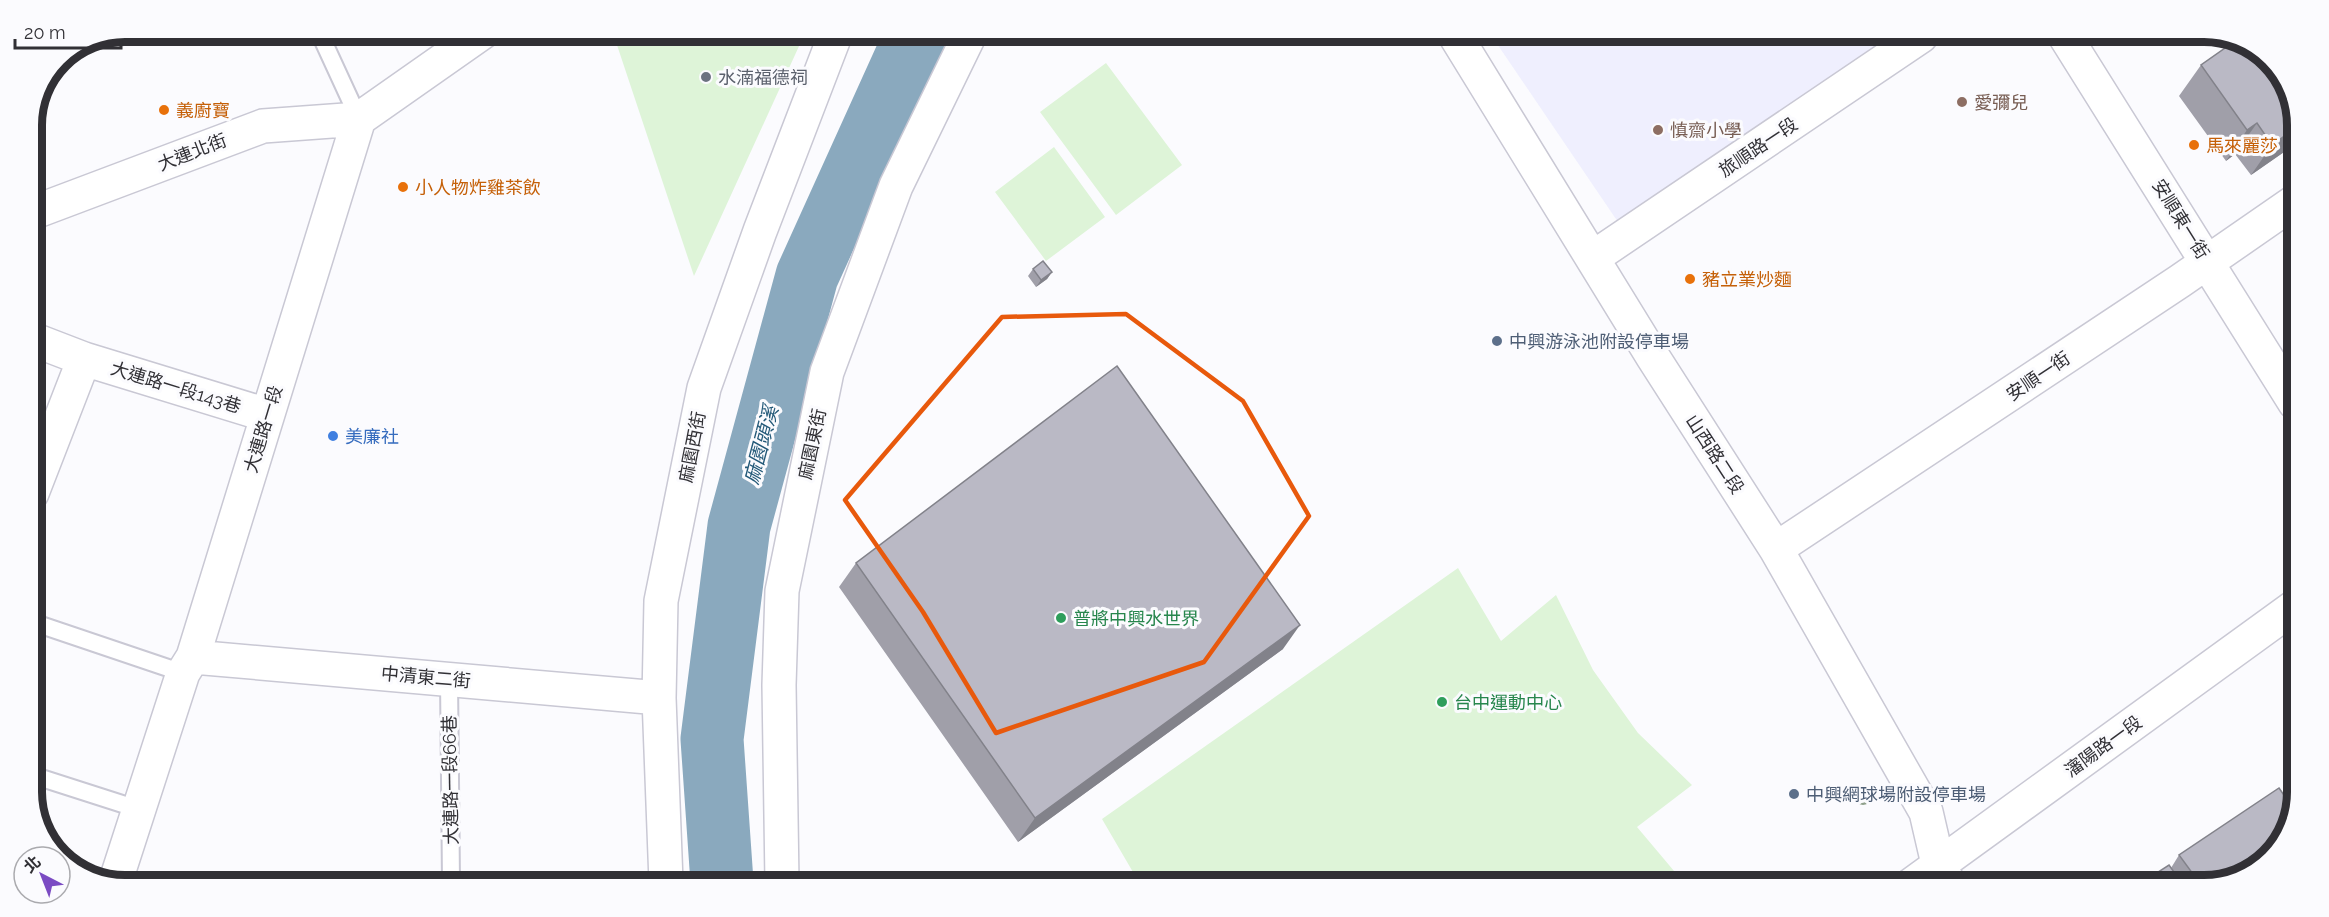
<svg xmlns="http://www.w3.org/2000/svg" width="2329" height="917" font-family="Raleway,'Noto Sans TC',sans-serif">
	<rect width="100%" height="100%" fill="#fbfbfe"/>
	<path fill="#efeffe" d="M 1491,35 L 1900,36 L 1620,225 Z"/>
	<path fill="#def4d8" d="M 613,33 L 805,33 L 694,276 Z
		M 1106,63 L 1182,165 L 1116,215 L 1040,112 Z
		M 1054,147 L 1105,217 L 1046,261 L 995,192 Z
		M 1458,568 L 1501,641 L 1556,595 L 1593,670 L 1638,733 L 1692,785 L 1637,827 L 1685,884 L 1132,883 L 1137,879 L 1102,819 Z"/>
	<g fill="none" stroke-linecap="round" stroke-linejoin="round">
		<path stroke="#8aa9be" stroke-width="63" d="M 722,882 L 712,739 L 739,526 L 807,276 L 917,33"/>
		<defs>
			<path id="service" d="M 319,32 L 359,119
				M 32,622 L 183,673
				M 449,679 L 451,881
				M 32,775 L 138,809"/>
			<path id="minor" d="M 1455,35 L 1653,357 L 1776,549 L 1926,812 L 1938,864 L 1950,885
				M 2065,36 L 2295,403
				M 32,213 L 263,126 L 359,119
				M 1594,257 L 1921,36
				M 32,339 L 84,359 L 267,415
				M 32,493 L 84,359
				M 1776,549 L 2180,281 L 2297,200
				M 193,657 L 659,698
				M 116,880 L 183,673 L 193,657 L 359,119 L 483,32
				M 666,882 L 659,698 L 661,601 L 704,388 L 760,231 L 836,33
				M 782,882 L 779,685 L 782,591 L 827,372 L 896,186 L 970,34
				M 1911,885 L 2294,607"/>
		</defs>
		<use href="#service" stroke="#c9c8d4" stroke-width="20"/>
		<use href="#minor" stroke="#c9c8d4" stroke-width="36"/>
		<use href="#service" stroke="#fff" stroke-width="16"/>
		<use href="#minor" stroke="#fff" stroke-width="33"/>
	</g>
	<circle fill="#8fa08b" cx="1863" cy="796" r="9"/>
	<path fill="#a09fa9" d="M 2201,65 L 2297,119 L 2297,143 L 2251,175 L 2235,154 L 2226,161 L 2179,96 Z
		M 1033,269 L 1052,272 L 1047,279 L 1036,287 L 1028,276 Z
		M 856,563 L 1283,649 L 1018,842 L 839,587 Z
		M 2179,855 L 2204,885 L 2138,885 L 2171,868 Z"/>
	<path fill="#82828a" d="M 2257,123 L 2235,154 L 2226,161 L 2247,130 Z
		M 2297,127 L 2297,143 L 2251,175 L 2272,145 Z
		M 1052,272 L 1047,279 L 1036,287 L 1041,280 Z
		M 1300,625 L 1283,649 L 1018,842 L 1035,818 Z"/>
	<path fill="#bab9c5" stroke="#82828a" stroke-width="1.5" d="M 2238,39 L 2245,45 L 2272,82 L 2281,76 L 2297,119 L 2297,127 L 2272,145 L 2257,123 L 2247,130 L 2201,65 Z
		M 1043,261 L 1052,272 L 1041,280 L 1033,269 Z
		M 1117,366 L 1300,625 L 1035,818 L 856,563 Z
		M 2279,788 L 2293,808 L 2292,822 L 2256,869 L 2201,885 L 2179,855 Z
		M 2169,865 L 2183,885 L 2138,885 Z"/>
	<path fill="none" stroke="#e8590c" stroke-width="4.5" stroke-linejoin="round" d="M 1126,314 L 1243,401 L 1309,516 L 1204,662 L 996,733 L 923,612 L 845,500 L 1002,317 Z"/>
	<circle fill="#6b7280" stroke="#fbfbfe" stroke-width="2" cx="706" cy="77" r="6"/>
	<g fill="#8d6e63" stroke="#fbfbfe" stroke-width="2">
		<circle cx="1962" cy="102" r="6"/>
		<circle cx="1658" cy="130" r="6"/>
	</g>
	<g fill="#e8710a" stroke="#fbfbfe" stroke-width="2">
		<circle cx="164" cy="110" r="6"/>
		<circle cx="2194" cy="145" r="6"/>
		<circle cx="403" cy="187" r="6"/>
		<circle cx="1690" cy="279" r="6"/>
	</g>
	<g fill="#5c6f8a" stroke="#fbfbfe" stroke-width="2">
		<circle cx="1497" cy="341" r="6"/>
		<circle cx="1794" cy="794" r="6"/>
	</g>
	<circle fill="#3f7fe0" stroke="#fbfbfe" stroke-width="2" cx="333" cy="436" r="6"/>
	<g fill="#2e9e5b" stroke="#fbfbfe" stroke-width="2">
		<circle cx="1061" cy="618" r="6"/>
		<circle cx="1442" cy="702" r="6"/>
	</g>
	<g text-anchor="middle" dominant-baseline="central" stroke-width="6" stroke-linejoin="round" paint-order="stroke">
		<g font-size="18" fill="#5b616d" stroke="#fbfbfe" text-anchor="start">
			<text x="718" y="77">水湳福德祠</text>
		</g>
		<g font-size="18" fill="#785e54" stroke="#fbfbfe" text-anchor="start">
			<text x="1974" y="102">愛彌兒</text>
			<text x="1670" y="130">慎齋小學</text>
		</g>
		<g font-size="18" fill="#c56008" stroke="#fbfbfe" text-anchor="start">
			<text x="176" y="110">義廚寶</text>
			<text x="2206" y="145">馬來麗莎</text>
			<text x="415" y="187">小人物炸雞茶飲</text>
			<text x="1702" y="279">豬立業炒麵</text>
		</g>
		<g font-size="18" fill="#313035" stroke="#fbfbfe">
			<text transform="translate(1758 147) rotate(-34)">旅順路一段</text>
			<text transform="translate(192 152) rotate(-21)">大連北街</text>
			<text transform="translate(2181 219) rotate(58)">安順東一街</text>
			<text transform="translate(2038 376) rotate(-34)">安順一街</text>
			<text transform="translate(176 387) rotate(17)">大連路一段143巷</text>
			<text transform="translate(263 429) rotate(-73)">大連路一段</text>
			<text transform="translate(812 444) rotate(-78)">麻園東街</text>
			<text transform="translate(692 447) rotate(-79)">麻園西街</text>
			<text transform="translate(1715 454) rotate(57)">山西路二段</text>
			<text transform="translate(426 677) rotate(5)">中清東二街</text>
			<text transform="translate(2103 746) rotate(-36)">瀋陽路一段</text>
			<text transform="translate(450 780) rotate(-91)">大連路一段66巷</text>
		</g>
		<g font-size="18" fill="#4e5e75" stroke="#fbfbfe" text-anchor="start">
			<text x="1509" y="341">中興游泳池附設停車場</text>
			<text x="1806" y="794">中興網球場附設停車場</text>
		</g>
		<g font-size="18" fill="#366cbe" stroke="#fbfbfe" text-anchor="start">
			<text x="345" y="436">美廉社</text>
		</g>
		<g font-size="18" fill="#27864d" stroke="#fbfbfe" text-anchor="start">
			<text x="1073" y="618">普將中興水世界</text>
			<text x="1454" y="702">台中運動中心</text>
		</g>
		<g font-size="20" font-style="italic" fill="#235978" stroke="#fbfbfe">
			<text transform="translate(761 445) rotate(-75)">麻園頭溪</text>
		</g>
	</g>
	<path d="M0 0H2329V917H0ZM125 42H2204A83 83 0 0 1 2287 125V792A83 83 0 0 1 2204 875H125A83 83 0 0 1 42 792V125A83 83 0 0 1 125 42Z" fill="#fbfbfe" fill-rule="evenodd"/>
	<path fill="none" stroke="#313035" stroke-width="8" d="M125 42H2204A83 83 0 0 1 2287 125V792A83 83 0 0 1 2204 875H125A83 83 0 0 1 42 792V125A83 83 0 0 1 125 42Z"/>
	<g transform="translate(42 875) rotate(318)"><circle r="28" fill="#fbfbfe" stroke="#aaaaae" stroke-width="1.5"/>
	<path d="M0-4.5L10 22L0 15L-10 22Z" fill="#7b4bc3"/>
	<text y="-9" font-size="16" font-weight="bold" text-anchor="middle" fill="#313035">北</text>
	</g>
	<path d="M15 39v9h106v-9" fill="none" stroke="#313035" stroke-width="3"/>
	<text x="24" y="39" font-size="18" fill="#313035" stroke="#fbfbfe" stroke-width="4.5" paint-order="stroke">20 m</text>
</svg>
